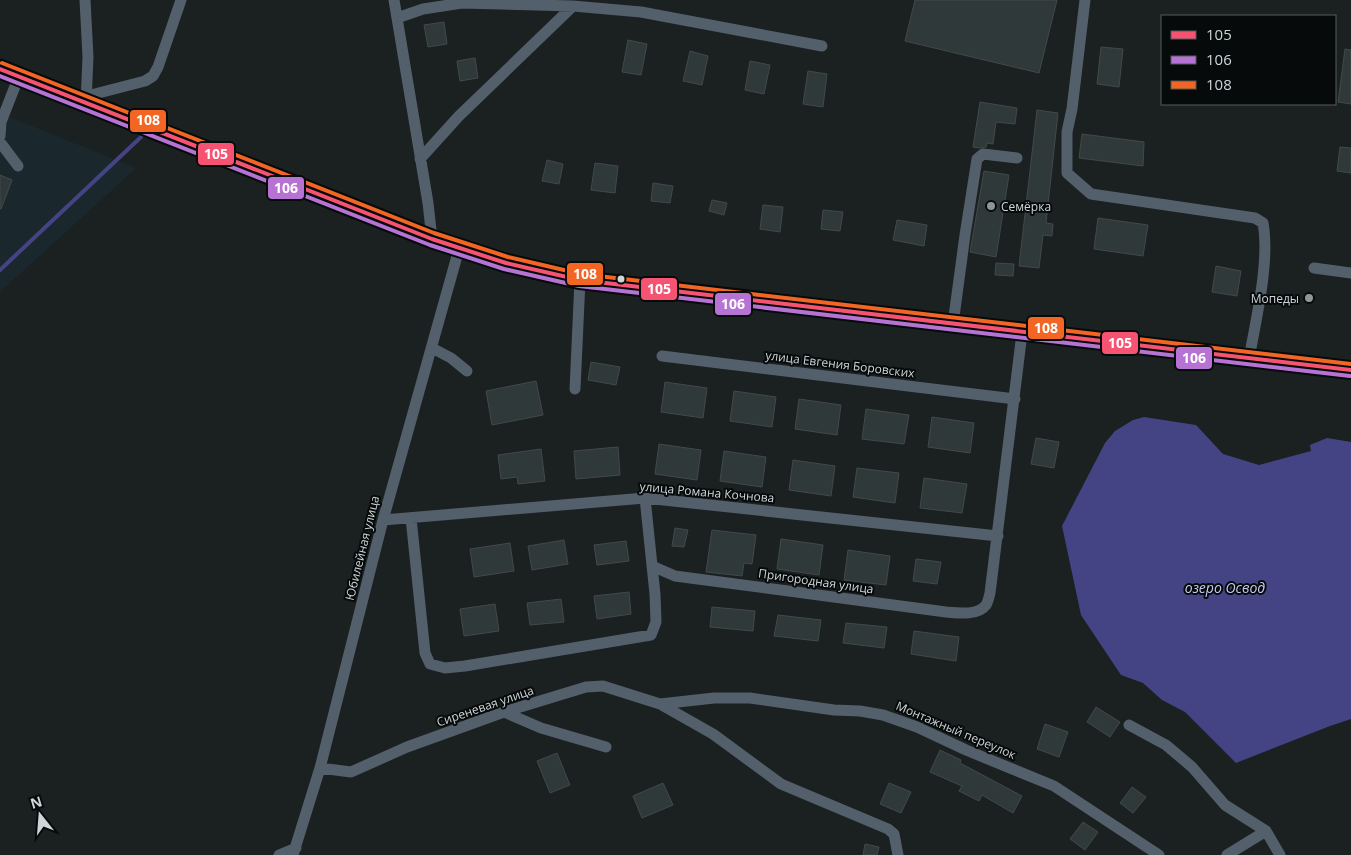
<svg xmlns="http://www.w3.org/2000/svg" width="1351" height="855" font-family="'Open Sans',sans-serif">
	<rect width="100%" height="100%" fill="#1b2021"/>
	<path fill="#1a282e" d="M 0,113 L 136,168 L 0,292 Z"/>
	<path fill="#444484" d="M 1144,417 L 1196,425 L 1223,454 L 1259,465 L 1311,451 L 1310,445 L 1327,438 L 1351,442 L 1351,719 L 1330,726 L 1236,763 L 1185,712 L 1162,700 L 1143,683 L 1121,675 L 1081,615 L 1062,526 L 1105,443 L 1115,431 L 1133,420 Z"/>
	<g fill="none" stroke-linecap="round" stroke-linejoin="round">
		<path stroke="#444484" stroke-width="4" d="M 0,270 L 141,137"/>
	</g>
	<path fill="#2f393a" stroke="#444849" d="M 915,0 L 1057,0 L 1039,73 L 905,41 Z
		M 444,22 L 447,44 L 428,47 L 424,25 Z
		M 628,40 L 647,44 L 641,75 L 622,72 Z
		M 1101,47 L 1123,49 L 1119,87 L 1097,84 Z
		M 1345,49 L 1351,50 L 1351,104 L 1338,102 Z
		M 690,51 L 708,56 L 702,85 L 683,81 Z
		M 475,58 L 478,78 L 460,81 L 457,61 Z
		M 750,61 L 770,65 L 764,94 L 745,90 Z
		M 808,71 L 827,74 L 823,107 L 803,104 Z
		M 980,102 L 1017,108 L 1015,124 L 996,122 L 993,144 L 987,143 L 986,147 L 979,148 L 973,147 Z
		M 1037,110 L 1058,113 L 1046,223 L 1053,224 L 1052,236 L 1043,235 L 1039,268 L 1019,266 Z
		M 1082,134 L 1144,142 L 1143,166 L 1079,158 Z
		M 1340,147 L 1351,148 L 1351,173 L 1337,171 Z
		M 547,160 L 563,164 L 559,184 L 542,181 Z
		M 595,163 L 618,166 L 615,193 L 591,190 Z
		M 984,171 L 1009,175 L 996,257 L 970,252 Z
		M 0,175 L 12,180 L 1,209 L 0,209 Z
		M 653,183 L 673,186 L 670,203 L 651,201 Z
		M 712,200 L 727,203 L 724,215 L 709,211 Z
		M 763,205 L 783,207 L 780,232 L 760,229 Z
		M 823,210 L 843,212 L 840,231 L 821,229 Z
		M 1098,218 L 1148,225 L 1143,256 L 1094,249 Z
		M 897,220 L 927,225 L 924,246 L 893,240 Z
		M 996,263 L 1014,264 L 1013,276 L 995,275 Z
		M 1216,266 L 1241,271 L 1237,296 L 1212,292 Z
		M 591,362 L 620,367 L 616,385 L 588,380 Z
		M 536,381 L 543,415 L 492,425 L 486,391 Z
		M 665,382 L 707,388 L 703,418 L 661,412 Z
		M 734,391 L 776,397 L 772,427 L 730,421 Z
		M 799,399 L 841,405 L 837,435 L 795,429 Z
		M 866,409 L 909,415 L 904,444 L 862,439 Z
		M 932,417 L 974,423 L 970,453 L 928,447 Z
		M 1036,438 L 1059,442 L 1054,468 L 1031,464 Z
		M 659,444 L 701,450 L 697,480 L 655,474 Z
		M 618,447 L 620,475 L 576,479 L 574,451 Z
		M 541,449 L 545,481 L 518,484 L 517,477 L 501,479 L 498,455 Z
		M 724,451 L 766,457 L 762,487 L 720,481 Z
		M 793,460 L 835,466 L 831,496 L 789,490 Z
		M 857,468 L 899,473 L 895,503 L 853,497 Z
		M 924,478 L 967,484 L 962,513 L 920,508 Z
		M 675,528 L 688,530 L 684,547 L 672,546 Z
		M 712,530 L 756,535 L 752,564 L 744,563 L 742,576 L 706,572 Z
		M 781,539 L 823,545 L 819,575 L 777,569 Z
		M 564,540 L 568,564 L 532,570 L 528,546 Z
		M 626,541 L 629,561 L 597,565 L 594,545 Z
		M 510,543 L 514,571 L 474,577 L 470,549 Z
		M 848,550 L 890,556 L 886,585 L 844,580 Z
		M 916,559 L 941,562 L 937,584 L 913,581 Z
		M 629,592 L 631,614 L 597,619 L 594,596 Z
		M 561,599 L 564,622 L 530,625 L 527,603 Z
		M 495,604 L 499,631 L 464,636 L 460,609 Z
		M 712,607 L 755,611 L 753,631 L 710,627 Z
		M 778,615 L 821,620 L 818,641 L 774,636 Z
		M 846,623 L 887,627 L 884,648 L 843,643 Z
		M 914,631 L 959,637 L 956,661 L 911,654 Z
		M 1096,707 L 1120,722 L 1110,737 L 1087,722 Z
		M 1045,724 L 1068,732 L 1059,757 L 1037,749 Z
		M 940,750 L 961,760 L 960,763 L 1022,796 L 1013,813 L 982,795 L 979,801 L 959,791 L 962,786 L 930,772 Z
		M 557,753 L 570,785 L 550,793 L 537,761 Z
		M 663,783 L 673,805 L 642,818 L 633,796 Z
		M 889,783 L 911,792 L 901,813 L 880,804 Z
		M 1132,787 L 1146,797 L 1133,813 L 1120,803 Z
		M 1083,822 L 1098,832 L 1085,850 L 1070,839 Z
		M 865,844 L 879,847 L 877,855 L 863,855 Z"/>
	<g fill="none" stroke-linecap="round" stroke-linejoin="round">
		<path stroke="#535f6b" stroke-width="11" d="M 85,0 L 88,57 L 86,102
			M 394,0 L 428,203 L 432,239
			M 1085,0 L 1072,109 L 1067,132 L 1067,173 L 1091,194 L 1255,218 L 1263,223 C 1270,262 1256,319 1249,359
			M 397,18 L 423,9 L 462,3 L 573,6 L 641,12 L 822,46
			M 87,96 L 145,81 L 153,76 L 158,67 L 181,0
			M 0,136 L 1,122 L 19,76
			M 0,142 L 18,166
			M 420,159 L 459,116 L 573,6
			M 1314,268 L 1351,273
			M 953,324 L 965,235 L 977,159 L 983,154 L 1017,158
			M 432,348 L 451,358 L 467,371
			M 662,356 L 1015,399
			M 575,389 L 580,280
			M 411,518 L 425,653 L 430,664 L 445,668 L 465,666 L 651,635 L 656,622 L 655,594 L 645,498
			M 383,520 L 645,498 L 998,536
			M 652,566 L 675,576 L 946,612 C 957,613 978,616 986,605 C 988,602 989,597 990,593 L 1022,333
			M 660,704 L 714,698 L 750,698 L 834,710 L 860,711 L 883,715 L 917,727 L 966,750 L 1054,786 L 1159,855
			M 504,712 L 541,728 L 606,747
			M 1129,725 L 1166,745 L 1192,767 L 1225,805 L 1266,831 L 1280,855
			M 320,768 L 351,772 L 407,747 L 504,712 L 586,687 L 603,686 L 660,704 L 713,734 L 781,784 L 888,829 L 894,834 L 898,855
			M 279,855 L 296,848
			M 293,855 L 320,768 L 383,520 L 459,249
			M 1227,855 L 1266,831"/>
		<path stroke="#525c63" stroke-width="18" d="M 0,69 L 432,239 L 506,263 L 580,280 L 1351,370"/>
		<defs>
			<path id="bus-1" d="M 0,69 L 432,239 L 506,263 L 580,280 L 1351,370"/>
			<path id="bus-2" d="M 0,76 L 430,245 L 504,269 L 579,286 L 1350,376"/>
			<path id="bus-3" d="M 2,63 L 434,233 L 508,257 L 581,274 L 1351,364"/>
		</defs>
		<use href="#bus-1" stroke="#060a0b" stroke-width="8"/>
		<use href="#bus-2" stroke="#060a0b" stroke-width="8"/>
		<use href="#bus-3" stroke="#060a0b" stroke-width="8"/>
		<use href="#bus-1" stroke="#f65372" stroke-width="4"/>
		<use href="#bus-2" stroke="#b673d3" stroke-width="4"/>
		<use href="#bus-3" stroke="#f26522" stroke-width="4"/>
	</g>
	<g fill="#909698" stroke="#060a0b" stroke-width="2">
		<circle cx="991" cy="206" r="5"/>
		<circle cx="1309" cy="298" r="5"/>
	</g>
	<circle fill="#cfd5d8" stroke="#060a0b" stroke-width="2" cx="621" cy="279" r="4.5"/>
	<g text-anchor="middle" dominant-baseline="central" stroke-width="4" stroke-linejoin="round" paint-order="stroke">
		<g font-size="12" fill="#cfd5d8" stroke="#060a0b" text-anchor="start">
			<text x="1001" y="206">Семёрка</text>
			<text x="1299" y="298" text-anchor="end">Мопеды</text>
		</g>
		<g font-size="12" fill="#cfd5d8" stroke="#060a0b">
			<text transform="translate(840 364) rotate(7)">улица Евгения Боровских</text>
			<text transform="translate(707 492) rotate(5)">улица Романа Кочнова</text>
			<text transform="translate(362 548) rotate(-76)">Юбилейная улица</text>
			<text transform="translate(816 581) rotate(8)">Пригородная улица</text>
			<text transform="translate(485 706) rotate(-19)">Сиреневая улица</text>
			<text transform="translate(956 730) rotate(23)">Монтажный переулок</text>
		</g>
		<g font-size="14" font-style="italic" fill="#c6cbf4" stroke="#060a0b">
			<text x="1225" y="587">озеро Освод</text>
		</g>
	</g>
	<g stroke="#060a0b" stroke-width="2">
		<rect x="129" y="109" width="38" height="24" rx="5" fill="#f26522"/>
		<rect x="197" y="142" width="38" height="24" rx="5" fill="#f65372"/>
		<rect x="267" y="176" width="38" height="24" rx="5" fill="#b673d3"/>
		<rect x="566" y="262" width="38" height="24" rx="5" fill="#f26522"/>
		<rect x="640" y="277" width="38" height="24" rx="5" fill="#f65372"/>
		<rect x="714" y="292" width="38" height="24" rx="5" fill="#b673d3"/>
		<rect x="1027" y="316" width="38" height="24" rx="5" fill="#f26522"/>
		<rect x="1101" y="331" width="38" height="24" rx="5" fill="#f65372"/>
		<rect x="1175" y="346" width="38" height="24" rx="5" fill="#b673d3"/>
	</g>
	<g font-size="14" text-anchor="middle" font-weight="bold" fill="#fff">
		<text x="148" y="125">108</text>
		<text x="216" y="159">105</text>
		<text x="286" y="193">106</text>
		<text x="585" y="279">108</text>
		<text x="659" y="294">105</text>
		<text x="733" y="309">106</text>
		<text x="1046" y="333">108</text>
		<text x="1120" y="348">105</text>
		<text x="1194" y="363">106</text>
	</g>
	<rect x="1161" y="15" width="175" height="90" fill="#060a0b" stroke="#565b5d"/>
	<rect x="1171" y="31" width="25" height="8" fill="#f65372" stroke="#565b5d"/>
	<text x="1206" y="40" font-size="15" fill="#cfd5d8">105</text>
	<rect x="1171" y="56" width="25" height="8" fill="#b673d3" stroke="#565b5d"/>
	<text x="1206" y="65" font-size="15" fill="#cfd5d8">106</text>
	<rect x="1171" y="81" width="25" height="8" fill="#f26522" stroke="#565b5d"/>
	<text x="1206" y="90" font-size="15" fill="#cfd5d8">108</text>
	<g transform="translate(40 815) rotate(343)" stroke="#060a0b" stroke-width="4" paint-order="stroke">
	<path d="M0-4L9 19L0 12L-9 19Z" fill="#cfd5d8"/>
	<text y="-8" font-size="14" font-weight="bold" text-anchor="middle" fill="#cfd5d8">N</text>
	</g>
</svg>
